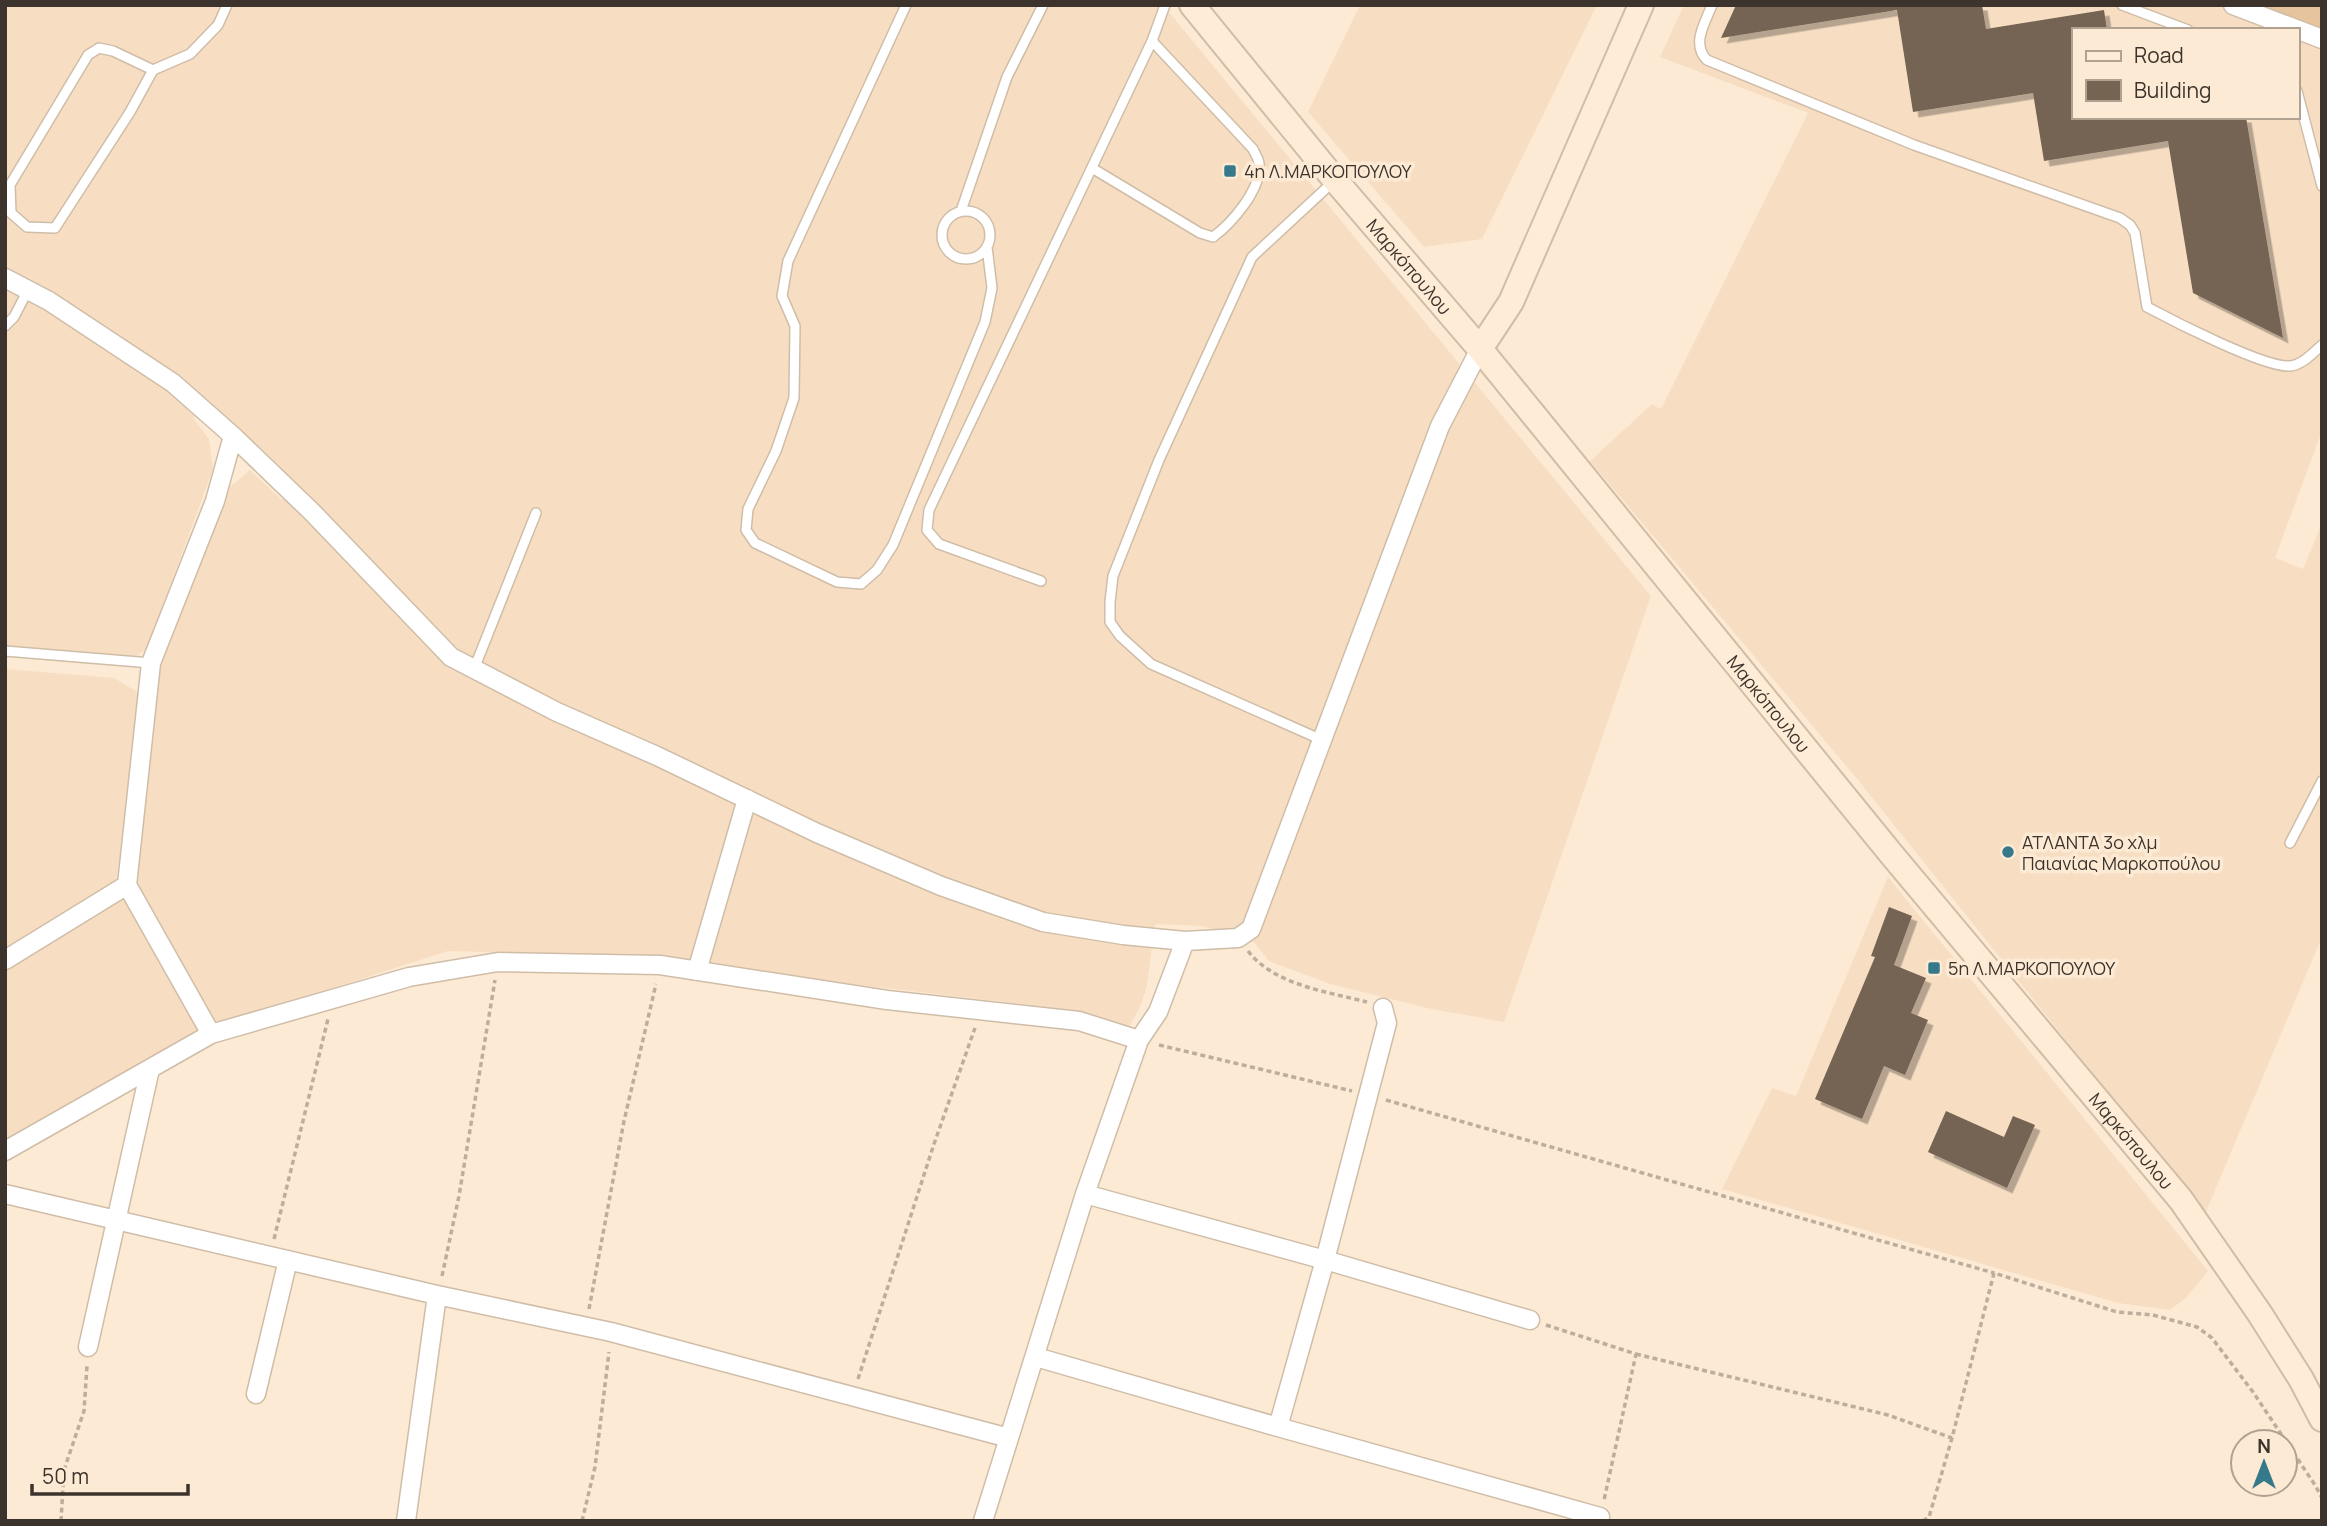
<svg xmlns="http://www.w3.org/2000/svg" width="2327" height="1526" font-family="Manrope,sans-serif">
	<defs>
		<filter id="shadow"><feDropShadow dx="5.5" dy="5.5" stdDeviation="0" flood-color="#0004"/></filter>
	</defs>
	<rect width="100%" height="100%" fill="#fdead4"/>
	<path fill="#f7dec3" d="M 5,5 L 1163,5 L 1651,596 L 1504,1022 L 1427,1008 L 1330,984 L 1269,961 L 1254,942 L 1202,926 L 1155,924 L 1147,985 L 1141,1005 L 1128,1029 L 1074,1010 L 825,981 L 655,957 L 448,951 L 212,1027 L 132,884 L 157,663 L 223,493 L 250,470 L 282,500 L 291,478 L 206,401 L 193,418 L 209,439 L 213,469 L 147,649 L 136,656 L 5,647 Z
		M 1360,5 L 1597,5 L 1482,239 L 1424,247 L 1308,112 Z
		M 1684,5 L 2217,5 L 2279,30 L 2073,30 L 2073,117 L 2297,117 L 2297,37 L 2320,46 L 2322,431 L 2275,558 L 2303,569 L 2322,523 L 2322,937 L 2205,1214 L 1858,780 L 1590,461 L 1652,404 L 1661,409 L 1808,113 L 1660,57 Z
		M 5,669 L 114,678 L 144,696 L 115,888 L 5,954 Z
		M 1888,877 L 2208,1271 L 2186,1298 L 2170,1310 L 2118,1303 L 1722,1189 L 1772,1088 L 1796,1096 Z
		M 126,893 L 202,1032 L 5,1140 L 5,970 Z"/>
	<path fill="#e5c49e" d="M 2254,5 L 2322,5 L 2322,31 Z"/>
	<path fill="#756452" filter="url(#shadow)" d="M 1736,5 L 1982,5 L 1986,29 L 2104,10 L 2107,30 L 2073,30 L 2073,117 L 2246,117 L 2283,338 L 2193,293 L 2168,141 L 2044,161 L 2033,93 L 1913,112 L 1897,10 L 1721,38 Z
		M 1889,907 L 1912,916 L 1894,965 L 1926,978 L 1911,1013 L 1928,1020 L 1905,1075 L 1884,1066 L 1862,1119 L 1815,1099 L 1875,957 L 1871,956 Z
		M 1946,1111 L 2004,1137 L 2013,1116 L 2035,1125 L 2007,1188 L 1928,1152 Z"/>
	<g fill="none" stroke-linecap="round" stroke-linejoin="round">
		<defs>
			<path id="lane" d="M 906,5 L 788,261 L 782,296 L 795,326 L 794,398 L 776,451 L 748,509 L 746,530 L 755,543 L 837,582 L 861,584 L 877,570 L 893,545 L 985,322 L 992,288 L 987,247
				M 1712,5 C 1705,23 1691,44 1707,60 L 1914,145 L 2120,218 L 2130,225 L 2135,233 L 2147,307 C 2173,321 2265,368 2290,366 C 2302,365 2313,353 2322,345
				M 2122,5 L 2188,30
				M 153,70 L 113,51 L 99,48 L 88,55 L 10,185 L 11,213 L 27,227 L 55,228 L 130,112 L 153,70 L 190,54 L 218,25 L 227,5
				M 2297,91 L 2322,186
				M 1092,168 L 1200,233 L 1213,237 C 1231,224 1262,189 1259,164 C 1259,159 1255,154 1253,149 L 1152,41
				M942 235a24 24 0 1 1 48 0a24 24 0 1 1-48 0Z
				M 961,211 L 1007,77 L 1043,5
				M 5,326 L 14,317 L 28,290
				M 1041,581 L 939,544 L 927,530 L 929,510 L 1152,41 L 1165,5
				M 5,651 L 151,663
				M 474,669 L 536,513
				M 1322,740 L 1151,664 L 1120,636 L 1110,622 L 1110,602 L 1113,576 L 1159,460 L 1252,257 L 1334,181
				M 2290,843 L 2322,781"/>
			<path id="street" d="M 2233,5 L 2322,39
				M 5,278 L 49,301 L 173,383 L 233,436 L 215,501 L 151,663 L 127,885 L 211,1034
				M 233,436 L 312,512 L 451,657 L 557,712 L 657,756 L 817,833 L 941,886 L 1043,922 L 1123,935 L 1185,941 L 1238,938 L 1251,929 L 1440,426 L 1480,349
				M 1185,941 L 1158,1012 L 1139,1040 L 1085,1194 L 1325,1260 L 1530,1320
				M 5,960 L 127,885
				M 697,971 L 747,799
				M 1383,1008 L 1387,1023 L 1325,1260 L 1278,1427 L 1600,1517
				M 5,1151 L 211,1034 L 409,977 L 498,962 L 660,965 L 887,1000 L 1079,1021 L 1139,1040
				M 5,1194 L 437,1295 L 611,1332 L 1009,1438 L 1085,1194
				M 88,1347 L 150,1069
				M 1036,1357 L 1278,1427
				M 256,1394 L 288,1260
				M 406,1521 L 437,1295
				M 983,1521 L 1009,1438"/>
			<g id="secondary">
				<path id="s1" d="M 1192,5 L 1335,180 L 1480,349 L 1892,855 L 2181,1200 L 2260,1314 L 2301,1379 L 2322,1419"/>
				<path d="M 1480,349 L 1511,302 L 1641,5"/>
			</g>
		</defs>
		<use href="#lane" stroke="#cfbda8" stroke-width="12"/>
		<use href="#street" stroke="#cfbda8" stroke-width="21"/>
		<use href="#secondary" stroke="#cfbda8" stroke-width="28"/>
		<path stroke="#bdad9c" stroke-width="3.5" stroke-dasharray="5 3.5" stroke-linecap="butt" d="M 1248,951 C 1274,985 1328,992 1367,1002
			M 1159,1045 L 1352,1091
			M 1386,1100 L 1994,1273
			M 274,1239 L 328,1019
			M 442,1276 L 459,1196 L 495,980
			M 589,1309 L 624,1121 L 656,984
			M 1546,1325 L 1636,1354 L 1604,1500
			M 1636,1354 L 1888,1415 L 1952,1438
			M 858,1379 L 934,1144 L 975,1028
			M 61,1521 L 64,1470 L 84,1411 L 87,1366
			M 582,1521 L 595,1467 L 609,1352
			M 1923,1521 L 1929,1517 L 1952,1438 L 1994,1273 L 2117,1312 L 2153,1315 L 2197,1327 L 2212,1338 L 2253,1392 L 2315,1485 L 2322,1498"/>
		<use href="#lane" stroke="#fff" stroke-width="9"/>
		<use href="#street" stroke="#fff" stroke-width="18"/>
		<use href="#secondary" stroke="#feecd6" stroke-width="24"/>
	</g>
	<g fill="#36798a" stroke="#fdead4" stroke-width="2.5">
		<rect x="1223" y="164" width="14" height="14" rx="3.5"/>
		<circle cx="2008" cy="852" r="7"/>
		<rect x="1927" y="961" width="14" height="14" rx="3.5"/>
	</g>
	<g text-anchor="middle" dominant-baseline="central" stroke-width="7" stroke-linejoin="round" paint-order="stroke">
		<g font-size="18" fill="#3c342c" stroke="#fdead4" text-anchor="start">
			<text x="1244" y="171">4η Λ.ΜΑΡΚΟΠΟΥΛΟΥ</text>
			<text x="2022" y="842">ΑΤΛΑΝΤΑ 3ο χλμ<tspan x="2022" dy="21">Παιανίας Μαρκοπούλου</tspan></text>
			<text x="1948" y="968">5η Λ.ΜΑΡΚΟΠΟΥΛΟΥ</text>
		</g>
		<g font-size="18" fill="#3c342c" stroke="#fdead4">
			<text stroke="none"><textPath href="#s1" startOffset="340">Μαρκόπουλου</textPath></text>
			<text stroke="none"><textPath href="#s1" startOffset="906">Μαρκόπουλου</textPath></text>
			<text stroke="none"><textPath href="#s1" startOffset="1474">Μαρκόπουλου</textPath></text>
		</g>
	</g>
	<rect width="2327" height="1526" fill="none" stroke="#3c342c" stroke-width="14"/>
	<rect x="2072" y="28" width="228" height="91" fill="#fdead4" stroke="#b0a191" stroke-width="2"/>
	<rect x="2086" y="51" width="35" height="10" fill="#feecd6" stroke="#b0a191" stroke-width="2"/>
	<text x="2134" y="63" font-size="21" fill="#3c342c">Road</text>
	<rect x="2086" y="80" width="35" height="21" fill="#756452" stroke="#b0a191" stroke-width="2"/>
	<text x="2134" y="98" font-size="21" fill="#3c342c">Building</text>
	<g transform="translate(2264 1463)"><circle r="33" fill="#fdead4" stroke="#b0a191" stroke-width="2"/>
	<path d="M0-5L12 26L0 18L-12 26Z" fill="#36798a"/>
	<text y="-10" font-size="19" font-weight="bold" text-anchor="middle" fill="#3c342c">N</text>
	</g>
	<path d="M32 1484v10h156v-10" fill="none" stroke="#3c342c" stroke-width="3.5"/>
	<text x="42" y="1484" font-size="21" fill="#3c342c" stroke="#fdead4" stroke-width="5" paint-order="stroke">50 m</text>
</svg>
